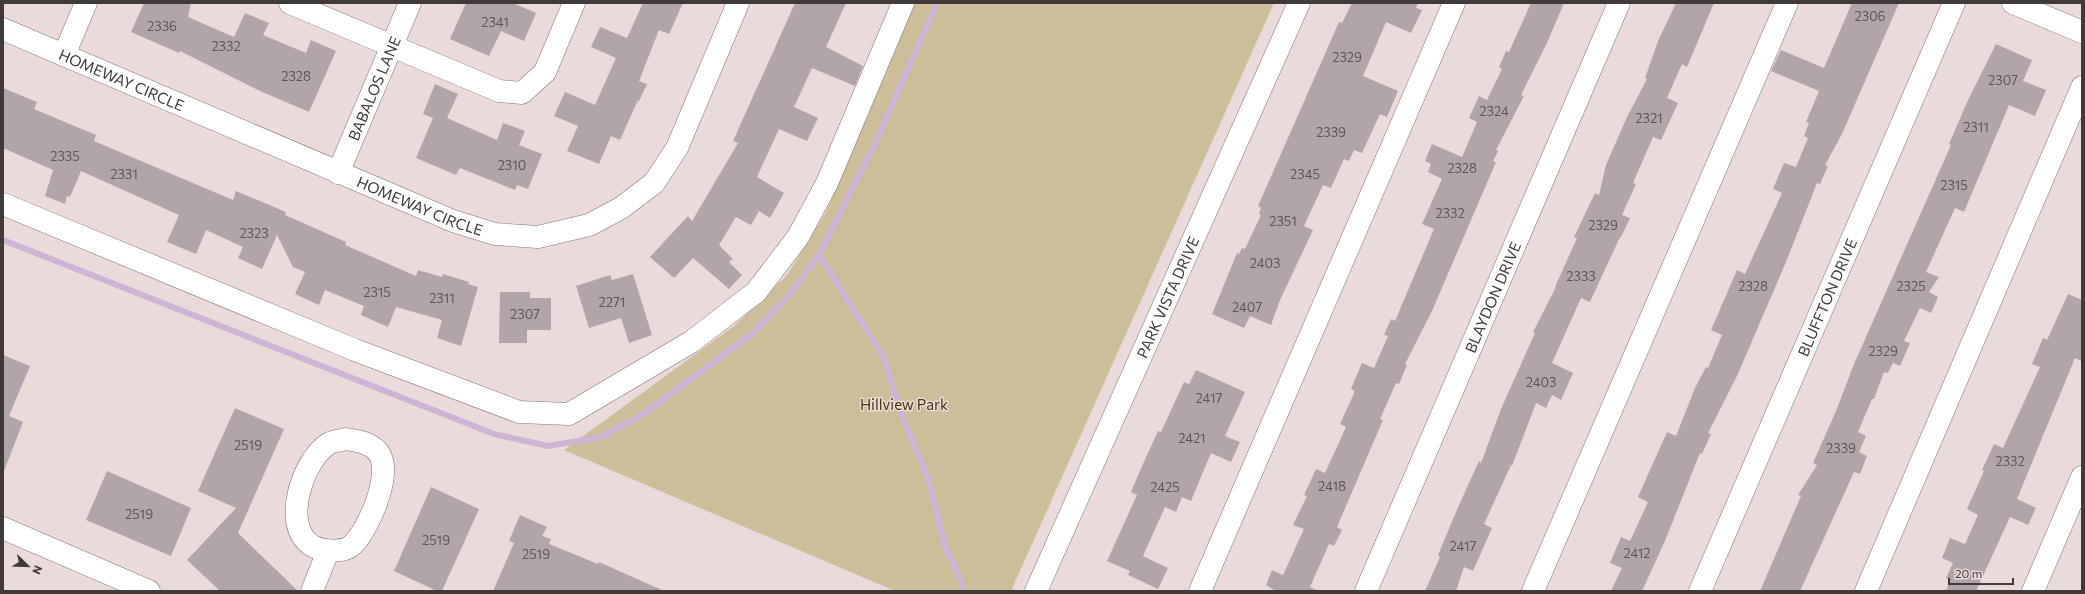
<svg xmlns="http://www.w3.org/2000/svg" width="2085" height="594" font-family="Commissioner,sans-serif">
	<rect width="100%" height="100%" fill="#eadad9"/>
	<path fill="#cdbd99" d="M 915,3 L 1274,3 L 1011,591 L 895,591 L 564,450 L 734,326 L 787,275 L 826,212 Z"/>
	<g fill="none" stroke-linecap="round" stroke-linejoin="round">
		<path stroke="#ceb3d6" stroke-width="6" d="M 3,240 L 494,434 L 548,446 L 601,437 L 645,413 L 753,333 L 791,293 L 819,255 L 875,144 L 937,3
			M 819,255 L 884,358 L 901,414 L 928,478 L 945,546 L 963,585 L 963,591"/>
	</g>
	<path fill="#b2a5aa" d="M 144,3 L 191,3 L 188,17 L 234,37 L 245,13 L 269,23 L 263,35 L 306,53 L 311,40 L 336,51 L 309,112 L 260,91 L 180,51 L 179,53 L 131,32 Z
		M 466,3 L 513,3 L 536,13 L 524,41 L 501,31 L 489,56 L 450,39 Z
		M 643,3 L 683,3 L 669,34 L 659,30 L 639,81 L 647,84 L 639,101 L 638,100 L 620,140 L 611,136 L 599,164 L 567,151 L 578,126 L 554,116 L 565,92 L 595,105 L 616,58 L 591,47 L 600,27 L 627,38 Z
		M 795,3 L 846,3 L 826,47 L 863,66 L 855,86 L 812,68 L 794,107 L 818,118 L 807,141 L 779,129 L 757,177 L 784,193 L 770,218 L 759,211 L 751,225 L 736,217 L 719,245 L 733,259 L 729,262 L 742,275 L 729,289 L 693,258 L 674,278 L 650,257 L 688,216 L 692,221 L 738,143 L 733,141 Z
		M 1352,3 L 1418,3 L 1416,8 L 1422,10 L 1411,33 L 1386,22 L 1363,76 L 1398,91 L 1387,117 L 1380,114 L 1362,153 L 1354,150 L 1349,161 L 1344,159 L 1331,188 L 1323,185 L 1304,226 L 1313,230 L 1280,300 L 1271,325 L 1250,316 L 1244,328 L 1212,314 L 1237,253 L 1239,254 L 1242,248 L 1245,249 L 1261,215 L 1259,214 L 1261,208 L 1258,206 L 1339,22 L 1342,23 Z
		M 1531,3 L 1564,3 L 1547,43 L 1521,95 L 1524,96 L 1496,150 L 1498,151 L 1493,161 L 1496,162 L 1432,311 L 1405,364 L 1407,365 L 1399,384 L 1396,383 L 1380,419 L 1383,420 L 1337,527 L 1342,530 L 1334,546 L 1329,544 L 1310,587 L 1318,591 L 1276,591 L 1266,585 L 1272,570 L 1283,575 L 1304,529 L 1293,525 L 1307,496 L 1304,495 L 1316,469 L 1325,473 L 1346,427 L 1340,424 L 1355,391 L 1351,389 L 1362,363 L 1374,368 L 1388,336 L 1384,335 L 1391,319 L 1395,321 L 1434,229 L 1422,224 L 1442,179 L 1428,172 L 1431,164 L 1425,161 L 1432,144 L 1462,157 L 1477,122 L 1469,118 L 1479,96 L 1487,100 L 1502,69 L 1499,67 L 1506,51 L 1509,52 Z
		M 1676,3 L 1714,3 L 1687,67 L 1682,64 L 1667,98 L 1678,103 L 1661,140 L 1653,137 L 1633,183 L 1636,184 L 1622,215 L 1630,218 L 1621,237 L 1620,237 L 1590,302 L 1581,298 L 1552,363 L 1573,373 L 1561,400 L 1552,395 L 1546,408 L 1536,403 L 1512,466 L 1511,465 L 1484,524 L 1492,528 L 1473,571 L 1464,567 L 1456,591 L 1425,591 L 1440,557 L 1438,555 L 1459,505 L 1479,461 L 1481,463 L 1501,409 L 1535,333 L 1533,332 L 1556,287 L 1555,287 L 1577,238 L 1574,237 L 1595,193 L 1599,195 L 1606,165 L 1627,117 L 1647,79 L 1645,78 L 1658,41 Z
		M 1852,3 L 1899,3 L 1842,134 L 1825,165 L 1828,166 L 1820,184 L 1817,183 L 1786,262 L 1737,376 L 1708,433 L 1711,434 L 1702,454 L 1700,453 L 1665,541 L 1642,591 L 1611,591 L 1622,568 L 1610,563 L 1621,537 L 1630,541 L 1648,502 L 1638,497 L 1667,432 L 1676,436 L 1695,388 L 1706,367 L 1708,368 L 1722,335 L 1711,330 L 1737,270 L 1745,274 L 1782,193 L 1773,189 L 1784,163 L 1796,167 L 1808,138 L 1804,136 L 1809,123 L 1806,122 L 1819,91 L 1771,71 L 1781,50 L 1824,68 Z
		M 1996,44 L 2032,60 L 2023,81 L 2046,90 L 2035,116 L 2009,105 L 1964,212 L 1955,208 L 1926,272 L 1939,277 L 1929,292 L 1938,297 L 1931,313 L 1920,308 L 1904,341 L 1910,343 L 1900,366 L 1893,363 L 1888,373 L 1884,372 L 1874,399 L 1872,399 L 1858,432 L 1866,436 L 1859,452 L 1867,456 L 1860,474 L 1854,472 L 1800,591 L 1760,591 L 1801,496 L 1798,495 L 1817,465 L 1813,463 L 1836,411 L 1854,364 L 1951,145 L 1949,144 L 1968,100 Z
		M 435,84 L 458,94 L 447,118 L 497,140 L 503,123 L 525,131 L 519,145 L 542,154 L 528,189 L 517,185 L 515,190 L 460,168 L 456,175 L 416,158 L 433,118 L 423,114 Z
		M 3,88 L 37,102 L 34,109 L 96,135 L 94,141 L 233,200 L 236,191 L 286,212 L 285,215 L 346,242 L 345,245 L 416,276 L 418,270 L 442,277 L 443,274 L 469,282 L 468,284 L 478,287 L 461,346 L 437,338 L 442,320 L 396,307 L 388,327 L 361,315 L 364,306 L 325,290 L 319,305 L 295,294 L 305,272 L 293,267 L 277,235 L 262,269 L 238,258 L 243,247 L 206,230 L 196,254 L 167,242 L 179,215 L 81,171 L 70,197 L 67,196 L 65,204 L 45,196 L 53,170 L 3,148 Z
		M 633,274 L 652,335 L 629,343 L 621,318 L 589,328 L 576,286 L 610,275 L 612,280 Z
		M 500,292 L 530,292 L 530,298 L 551,298 L 551,330 L 527,330 L 527,343 L 499,343 Z
		M 2068,294 L 2082,300 L 2082,361 L 2075,358 L 2017,499 L 2036,508 L 2028,525 L 2010,517 L 1976,591 L 1946,591 L 1950,580 L 1946,578 L 1953,563 L 1942,558 L 1950,538 L 1965,544 L 1978,515 L 1967,509 L 1984,471 L 1982,470 L 1994,444 L 2003,448 L 2040,367 L 2032,364 L 2043,338 L 2047,340 Z
		M 3,355 L 30,366 L 9,416 L 23,422 L 4,471 Z
		M 1196,370 L 1245,392 L 1225,436 L 1240,442 L 1231,462 L 1211,453 L 1191,501 L 1182,497 L 1176,512 L 1165,507 L 1143,556 L 1168,568 L 1158,589 L 1128,575 L 1130,571 L 1107,561 L 1137,495 L 1131,492 L 1142,466 L 1158,431 L 1161,432 L 1184,382 L 1189,384 Z
		M 235,408 L 284,429 L 238,533 L 298,591 L 220,591 L 187,560 L 236,508 L 198,491 Z
		M 107,471 L 191,508 L 171,556 L 86,520 Z
		M 431,487 L 479,509 L 442,591 L 437,591 L 394,571 Z
		M 520,515 L 547,527 L 542,536 L 551,539 L 549,544 L 598,564 L 599,562 L 664,591 L 493,591 L 514,543 L 509,541 Z"/>
	<g fill="none" stroke-linecap="round" stroke-linejoin="round">
		<defs>
			<g id="minor">
				<path d="M 290,3 L 499,91 L 522,93 L 545,72 L 574,3"/>
				<path d="M 2013,3 L 2082,32"/>
				<path id="s1" d="M 3,29 L 453,221 L 495,234 L 538,237 L 589,225 L 621,208 L 654,183 L 677,148 L 738,3"/>
				<path d="M 64,55 L 86,3"/>
				<path id="s2" d="M 338,173 L 410,3"/>
				<path d="M 3,204 L 355,350 L 519,412 L 569,414 L 691,342 L 756,292 L 798,237 L 827,183 L 903,3"/>
				<path d="M 345,439 C 358,441 369,442 378,452 C 394,472 368,532 351,546 C 343,553 319,551 311,545 C 281,525 303,460 328,444 C 332,441 340,441 345,439 Z"/>
				<path d="M 3,528 L 149,591"/>
				<path d="M 312,591 L 328,551"/>
				<path id="s3" d="M 1036,591 L 1299,3"/>
				<path d="M 1200,591 L 1454,3"/>
				<path id="s4" d="M 1366,591 L 1619,3"/>
				<path d="M 1533,591 L 1787,3"/>
				<path id="s5" d="M 1700,591 L 1954,3"/>
				<path d="M 1866,591 L 2082,87"/>
				<path d="M 2033,591 L 2082,477"/>
			</g>
		</defs>
		<use href="#minor" stroke="#817372" stroke-width="23"/>
		<use href="#minor" stroke="#fff" stroke-width="22"/>
	</g>
	<g text-anchor="middle" dominant-baseline="central" stroke-width="3" stroke-linejoin="round" paint-order="stroke">
		<g font-size="13" fill="#5c5555">
			<text x="1870" y="16">2306</text>
			<text x="495" y="22">2341</text>
			<text x="162" y="26">2336</text>
			<text x="226" y="46">2332</text>
			<text x="1347" y="57">2329</text>
			<text x="296" y="76">2328</text>
			<text x="2003" y="80">2307</text>
			<text x="1494" y="111">2324</text>
			<text x="1649" y="118">2321</text>
			<text x="1976" y="127">2311</text>
			<text x="1331" y="132">2339</text>
			<text x="65" y="156">2335</text>
			<text x="512" y="165">2310</text>
			<text x="1462" y="168">2328</text>
			<text x="124" y="174">2331</text>
			<text x="1305" y="174">2345</text>
			<text x="1954" y="185">2315</text>
			<text x="1450" y="213">2332</text>
			<text x="1283" y="221">2351</text>
			<text x="1603" y="225">2329</text>
			<text x="254" y="233">2323</text>
			<text x="1265" y="263">2403</text>
			<text x="1581" y="276">2333</text>
			<text x="1753" y="286">2328</text>
			<text x="1911" y="286">2325</text>
			<text x="377" y="292">2315</text>
			<text x="442" y="298">2311</text>
			<text x="612" y="302">2271</text>
			<text x="1247" y="307">2407</text>
			<text x="525" y="314">2307</text>
			<text x="1883" y="351">2329</text>
			<text x="1541" y="382">2403</text>
			<text x="1209" y="398">2417</text>
			<text x="1192" y="438">2421</text>
			<text x="248" y="445">2519</text>
			<text x="1841" y="448">2339</text>
			<text x="2010" y="461">2332</text>
			<text x="1332" y="486">2418</text>
			<text x="1165" y="487">2425</text>
			<text x="139" y="514">2519</text>
			<text x="436" y="540">2519</text>
			<text x="1463" y="546">2417</text>
			<text x="1637" y="553">2412</text>
			<text x="536" y="554">2519</text>
		</g>
		<g font-size="15" fill="#403a39" stroke="#eadad9">
			<text stroke="none"><textPath href="#s1" startOffset="129">HOMEWAY CIRCLE</textPath></text>
			<text stroke="none"><textPath href="#s2" startOffset="92">BABALOS LANE</textPath></text>
			<text stroke="none"><textPath href="#s1" startOffset="453">HOMEWAY CIRCLE</textPath></text>
			<text stroke="none"><textPath href="#s3" startOffset="322">PARK VISTA DRIVE</textPath></text>
			<text stroke="none"><textPath href="#s4" startOffset="320">BLAYDON DRIVE</textPath></text>
			<text stroke="none"><textPath href="#s5" startOffset="320">BLUFFTON DRIVE</textPath></text>
		</g>
		<g font-size="15" fill="#473400" stroke="#eadad9">
			<text x="904" y="404">Hillview Park</text>
		</g>
	</g>
	<rect width="2085" height="594" fill="none" stroke="#403a39" stroke-width="8"/>
	<g transform="translate(28 566) rotate(113)" stroke="#eadad9" stroke-width="3" paint-order="stroke">
	<path d="M0-3L7 15L0 10L-7 15Z" fill="#403a39"/>
	<text y="-6" font-size="11" font-weight="bold" text-anchor="middle" fill="#403a39">N</text>
	</g>
	<path d="M1949 578v6h64v-6" fill="none" stroke="#403a39" stroke-width="2"/>
	<text x="1955" y="578" font-size="12" fill="#403a39" stroke="#eadad9" stroke-width="3" paint-order="stroke">20 m</text>
</svg>
